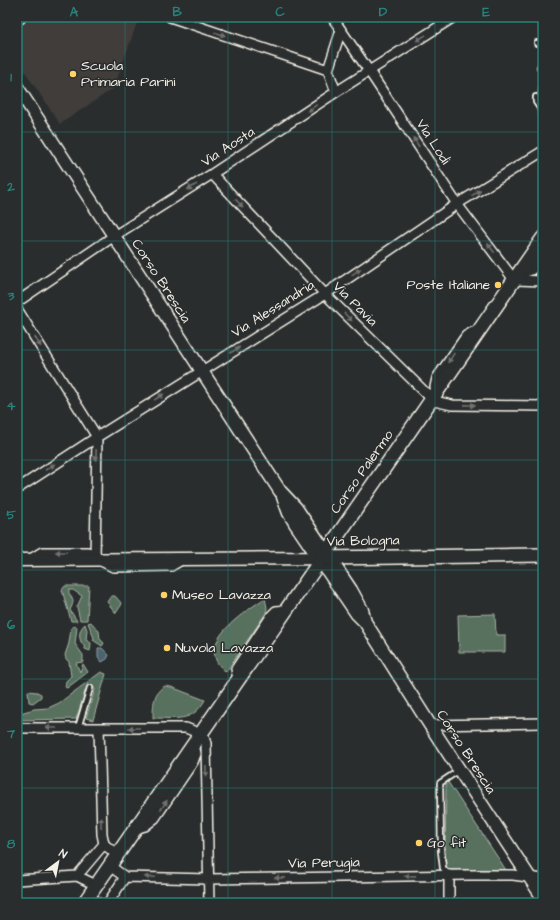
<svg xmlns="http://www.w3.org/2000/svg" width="560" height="920" font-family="'Architects Daughter',sans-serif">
	<rect width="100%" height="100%" fill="#2a2d2e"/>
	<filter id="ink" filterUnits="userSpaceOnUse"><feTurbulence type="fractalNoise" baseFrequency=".025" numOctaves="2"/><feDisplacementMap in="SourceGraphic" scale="8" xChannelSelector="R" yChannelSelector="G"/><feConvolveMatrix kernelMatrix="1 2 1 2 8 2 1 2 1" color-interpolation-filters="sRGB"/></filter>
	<g filter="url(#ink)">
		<path fill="#3f3d3a" d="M 34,17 L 127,17 L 138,20 L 114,88 L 60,124 L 17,60 L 17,28 Z"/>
		<path fill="#58715f" stroke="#a6b1a4" d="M 65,586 L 89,586 L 87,620 L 80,620 L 77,607 L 82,596 L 73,590 L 69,590 C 68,595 72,596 73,601 C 73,604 71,608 70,610 L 77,621 L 71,621 L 62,590 Z
			M 111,596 L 115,596 L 122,604 L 116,613 L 107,602 Z
			M 265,598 L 267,608 L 266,613 L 226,672 C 223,669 219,666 217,662 C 203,637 248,610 265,598 Z
			M 495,614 L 496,635 L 505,635 L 505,652 L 459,652 L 458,615 Z
			M 91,622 L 99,631 L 100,639 L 104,643 L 103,645 L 102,646 L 93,640 L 94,638 L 88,623 Z
			M 85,624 L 87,630 L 86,640 L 91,643 L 90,651 L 85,649 L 84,646 C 78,640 78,630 85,624 Z
			M 74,626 L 77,627 L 75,644 L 83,655 L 83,662 L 76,663 L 80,672 L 83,664 L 88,672 L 67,688 L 65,687 L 66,681 L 71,676 L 69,662 L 66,659 L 65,655 L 69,643 L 71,628 Z
			M 101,672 L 106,674 L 93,720 L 86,718 L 95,689 L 87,687 L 76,719 L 17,720 L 17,714 L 34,709 L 48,708 L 59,703 Z
			M 165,686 L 171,687 L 205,700 C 192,723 176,718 153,718 C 153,706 153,692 165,686 Z
			M 28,691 L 37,692 L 41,694 L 41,697 L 33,703 L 29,702 Z
			M 446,779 L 506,870 L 445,870 Z"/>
		<path fill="#4b6570" stroke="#8f9da0" d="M 98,648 L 102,648 L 109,655 L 107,659 L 102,662 L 98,657 Z"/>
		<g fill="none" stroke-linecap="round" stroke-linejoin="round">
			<defs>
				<path id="service" d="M 537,43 L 543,43
					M 540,67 L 543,60
					M 543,80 L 540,108 L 543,118
					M 536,97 L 536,102 L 540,108
					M 78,728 L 90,688
					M 449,875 L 443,868 L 441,851 L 440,783 L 458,771"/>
				<path id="minor" d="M 170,17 L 328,70
					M 332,17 L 369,71 L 457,204 L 512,277 L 516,280 L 543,281
					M 336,92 L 328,70 L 341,30
					M 212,174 L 325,294 L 434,401 L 452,405 L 543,406
					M 520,271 C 532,275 537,264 543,255
					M 17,302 L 114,236 L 212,174 L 336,92 L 454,17
					M 17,309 L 97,437 L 95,560
					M 437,392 L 435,387 L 437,378 L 466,336 L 473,332 L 476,334
					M 17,489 L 97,437 L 325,294 L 457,204 L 543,151
					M 29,560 L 42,552 L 88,552 L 98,557
					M 99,560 L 113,567 L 171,566 L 183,559
					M 240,677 L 237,674 L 236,669 L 272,615 L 276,611 L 287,610
					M 430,725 L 543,723
					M 17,728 L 186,728 L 203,735 L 206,743 L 209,903
					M 99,728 L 102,834 L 104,844 L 117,855
					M 135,829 L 145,826 L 155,818 L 193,762 L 196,754 L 194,744
					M 110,866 L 125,877 L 209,879 L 468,875 L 513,875 L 543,879
					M 449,875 L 449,903
					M 77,876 L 104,844
					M 17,880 L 77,876 L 96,885
					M 88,897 L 98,903
					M 108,903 L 125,877"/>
				<path id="tertiary" d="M 17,19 L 20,17
					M 17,87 L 280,491 L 296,508 L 351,590 L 362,610 L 365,622
					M 283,497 L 289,513 L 295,523 L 357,614 L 365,622 L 430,725 L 543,898
					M 17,560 L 322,558"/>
				<path id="secondary" d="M 322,558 L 543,555
					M 84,903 L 543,238"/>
			</defs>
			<use href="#service" stroke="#f4f1e8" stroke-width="8"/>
			<use href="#minor" stroke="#f4f1e8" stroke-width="12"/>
			<use href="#tertiary" stroke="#f4f1e8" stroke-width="15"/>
			<use href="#secondary" stroke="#f4f1e8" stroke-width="16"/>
			<use href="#service" stroke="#2a2d2e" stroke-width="4.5"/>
			<use href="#minor" stroke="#2a2d2e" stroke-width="9"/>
			<use href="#tertiary" stroke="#2a2d2e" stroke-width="12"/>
			<use href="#secondary" stroke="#2a2d2e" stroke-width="13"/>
		</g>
		<defs><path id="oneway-solid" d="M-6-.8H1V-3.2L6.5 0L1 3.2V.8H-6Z"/></defs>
		<g fill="#71726f">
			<use href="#oneway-solid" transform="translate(220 34) rotate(18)"/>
			<use href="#oneway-solid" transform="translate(421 38) rotate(148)"/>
			<use href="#oneway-solid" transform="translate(312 108) rotate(146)"/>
			<use href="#oneway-solid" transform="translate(416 142) rotate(-123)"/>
			<use href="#oneway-solid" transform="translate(192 187) rotate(148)"/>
			<use href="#oneway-solid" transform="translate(476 193) rotate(-32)"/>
			<use href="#oneway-solid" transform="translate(239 203) rotate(47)"/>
			<use href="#oneway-solid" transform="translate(491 248) rotate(-127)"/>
			<use href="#oneway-solid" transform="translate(356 272) rotate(-34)"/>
			<use href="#oneway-solid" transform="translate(348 317) rotate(45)"/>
			<use href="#oneway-solid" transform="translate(38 342) rotate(58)"/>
			<use href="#oneway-solid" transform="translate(235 350) rotate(-32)"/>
			<use href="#oneway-solid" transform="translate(451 358) rotate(124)"/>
			<use href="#oneway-solid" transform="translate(159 397) rotate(-32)"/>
			<use href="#oneway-solid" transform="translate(470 405) rotate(1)"/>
			<use href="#oneway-solid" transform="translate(96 455) rotate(91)"/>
			<use href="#oneway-solid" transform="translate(50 467) rotate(-33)"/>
			<use href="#oneway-solid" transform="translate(61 552) rotate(180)"/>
			<use href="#oneway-solid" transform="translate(51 728) rotate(180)"/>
			<use href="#oneway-solid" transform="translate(134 728) rotate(-180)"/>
			<use href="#oneway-solid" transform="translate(206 771) rotate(89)"/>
			<use href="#oneway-solid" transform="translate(164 805) rotate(-56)"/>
			<use href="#oneway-solid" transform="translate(101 822) rotate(-92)"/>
			<use href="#oneway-solid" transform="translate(410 876) rotate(179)"/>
			<use href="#oneway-solid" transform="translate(150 877) rotate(-178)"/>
			<use href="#oneway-solid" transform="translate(280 878) rotate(179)"/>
		</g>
	</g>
	<path fill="none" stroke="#26827a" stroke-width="1" stroke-opacity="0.55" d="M 125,17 L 125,903M 228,17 L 228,903M 332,17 L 332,903M 435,17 L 435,903M 17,132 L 543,132M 17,241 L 543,241M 17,350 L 543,350M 17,460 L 543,460M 17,570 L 543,570M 17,679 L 543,679M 17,788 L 543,788"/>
	<g fill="#ffd166" stroke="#2a2d2e" stroke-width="1.5">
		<circle cx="73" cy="74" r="4"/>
		<circle cx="498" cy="285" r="4"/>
		<circle cx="164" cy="595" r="4"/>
		<circle cx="167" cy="648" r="4"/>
		<circle cx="419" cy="843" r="4"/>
	</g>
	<g text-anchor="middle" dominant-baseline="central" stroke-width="3" stroke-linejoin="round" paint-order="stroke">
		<g font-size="14" fill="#f4f1e8" stroke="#2a2d2e" text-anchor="start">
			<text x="81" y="66">Scuola<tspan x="81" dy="16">Primaria Parini</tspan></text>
			<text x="490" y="285" text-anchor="end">Poste Italiane</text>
			<text x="172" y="595">Museo Lavazza</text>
			<text x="175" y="648">Nuvola Lavazza</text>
			<text x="427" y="843">Go fit</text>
		</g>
		<g font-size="14" fill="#f4f1e8" stroke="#2a2d2e">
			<text transform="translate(433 142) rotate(57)">Via Lodi</text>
			<text transform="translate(228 147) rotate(-33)">Via Aosta</text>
			<text transform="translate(161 281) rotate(57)">Corso Brescia</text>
			<text transform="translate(355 304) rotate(45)">Via Pavia</text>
			<text transform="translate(273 309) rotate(-32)">Via Alessandria</text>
			<text transform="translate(362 472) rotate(-55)">Corso Palermo</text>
			<text transform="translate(363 541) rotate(-1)">Via Bologna</text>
			<text transform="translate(466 752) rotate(57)">Corso Brescia</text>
			<text transform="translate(324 863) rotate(-1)">Via Perugia</text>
		</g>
	</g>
	<rect width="560" height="920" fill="none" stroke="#2a2d2e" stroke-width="44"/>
	<g transform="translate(58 862) rotate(32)" stroke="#2a2d2e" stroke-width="3" paint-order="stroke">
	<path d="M0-3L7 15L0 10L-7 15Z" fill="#f4f1e8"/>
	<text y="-6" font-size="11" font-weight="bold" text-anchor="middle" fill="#f4f1e8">N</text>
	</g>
	<rect x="22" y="22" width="516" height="876" fill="none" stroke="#26827a" stroke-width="1.5"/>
	<g font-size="13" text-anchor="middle" font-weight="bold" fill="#26827a">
		<text x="74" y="16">A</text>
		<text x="177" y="16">B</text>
		<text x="280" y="16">C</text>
		<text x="383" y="16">D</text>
		<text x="486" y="16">E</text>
		<text x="11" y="81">1</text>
		<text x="11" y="191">2</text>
		<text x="11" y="300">3</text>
		<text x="11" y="410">4</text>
		<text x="11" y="519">5</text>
		<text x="11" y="629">6</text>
		<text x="11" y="738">7</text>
		<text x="11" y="848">8</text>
	</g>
</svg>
